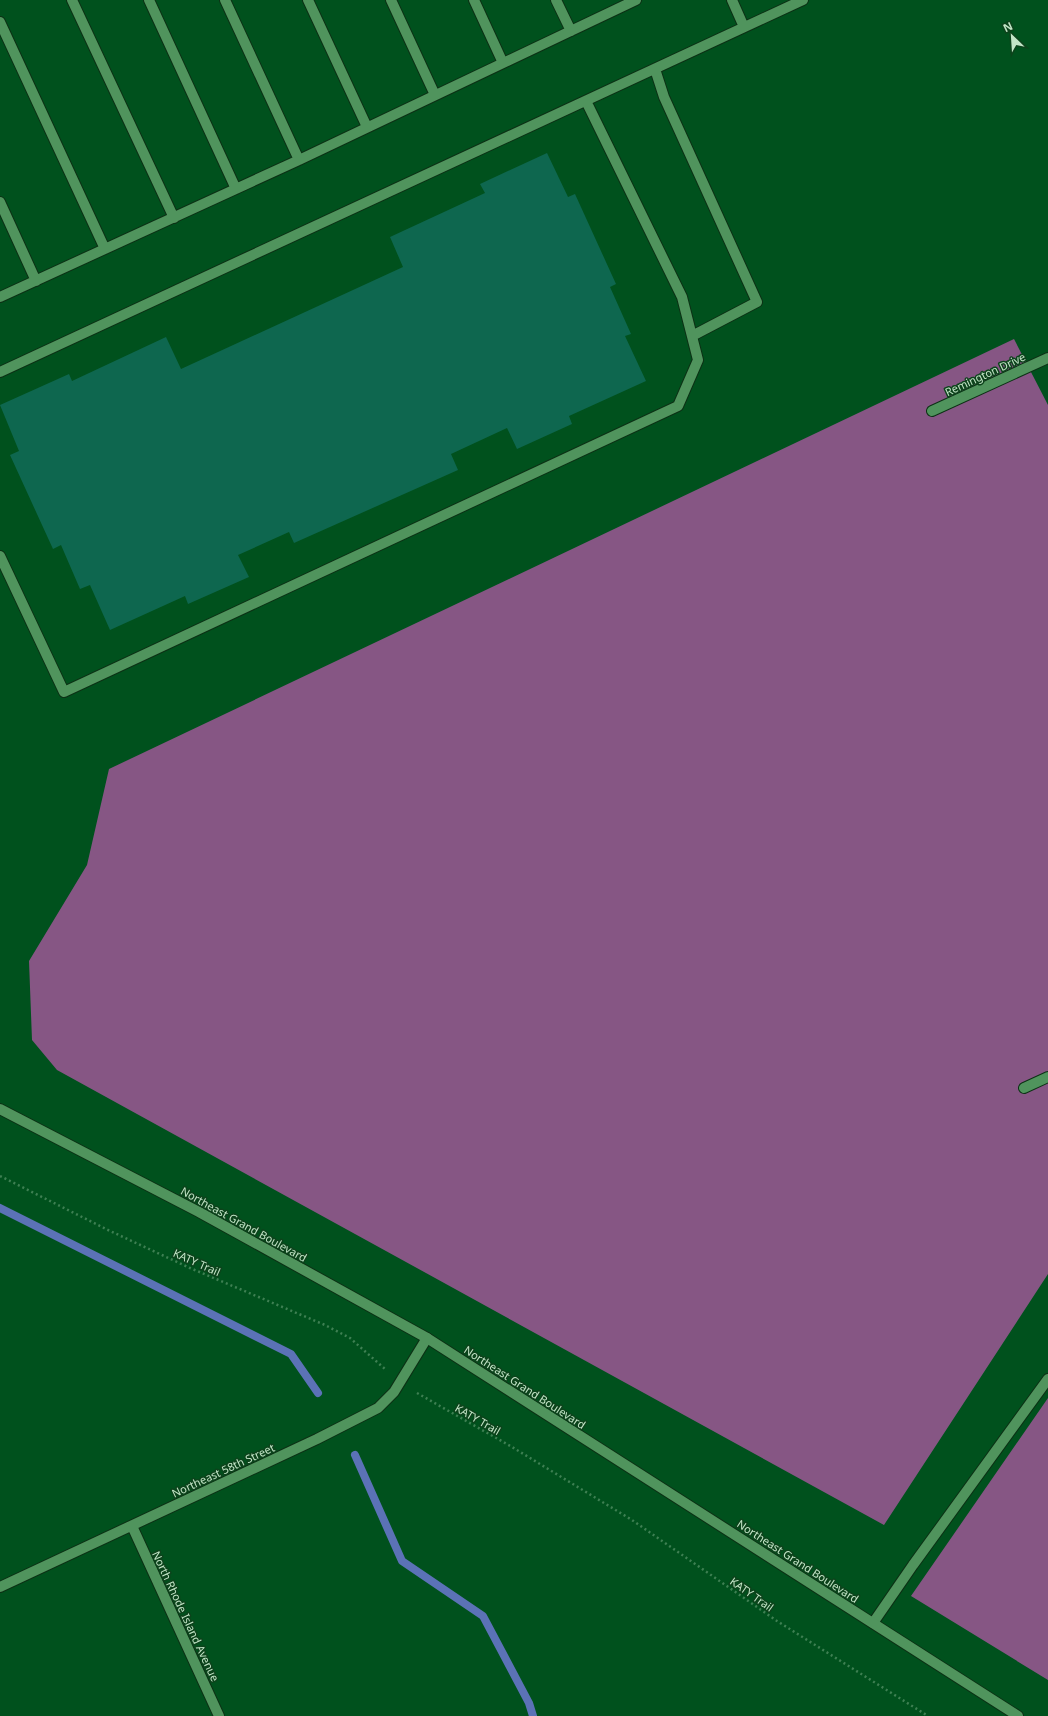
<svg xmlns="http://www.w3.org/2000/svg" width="1048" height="1716" font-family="'Noto Sans',sans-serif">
	<rect width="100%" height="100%" fill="#00511d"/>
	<path fill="#865684" d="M 1014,339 L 1048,405 L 1048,1274 L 884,1525 L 57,1070 L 32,1040 L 29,961 L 87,865 L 109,769 Z
		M 1048,1398 L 1048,1680 L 911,1596 Z"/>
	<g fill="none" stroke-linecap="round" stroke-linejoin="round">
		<path stroke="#5b72b6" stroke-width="8" d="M 0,1208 L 291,1354 L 318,1393
			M 355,1455 L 402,1561 L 483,1616 L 529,1703 L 533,1716"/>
	</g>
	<path fill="#0e674f" d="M 547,153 L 568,197 L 575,194 L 616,284 L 610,287 L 631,334 L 625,336 L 646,381 L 569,416 L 572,424 L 517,449 L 507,428 L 451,454 L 458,470 L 294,543 L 289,532 L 238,555 L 249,577 L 188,604 L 185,596 L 110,630 L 90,585 L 80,589 L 61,545 L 53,549 L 10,455 L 19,451 L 0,405 L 69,374 L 72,381 L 166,337 L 181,369 L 403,267 L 390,237 L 485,193 L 480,184 Z"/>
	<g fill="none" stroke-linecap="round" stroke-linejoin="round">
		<defs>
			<path id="lane" d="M 72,0 L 174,218
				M 149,0 L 236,189
				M 225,0 L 299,160
				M 308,0 L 367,127
				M 391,0 L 435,95
				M 474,0 L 503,63
				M 556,0 L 571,31
				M 732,0 L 744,27
				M 0,22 L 105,249
				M 655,69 L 664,97 L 757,302 L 692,336
				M 0,202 L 36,281
				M 0,297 L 299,160 L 636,0
				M 0,372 L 803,0
				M 0,556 L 64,692 L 678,406 L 698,360 L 682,297 L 586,101
				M 873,1623 L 913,1565 L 1048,1379"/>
			<path id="street" d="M 932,411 L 1048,358
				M 1024,1088 L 1048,1077
				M 132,1526 L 219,1716
				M 0,1587 L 317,1439 L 378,1408 L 394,1392 L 427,1338"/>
			<path id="secondary" d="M 0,1109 L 199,1212 L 427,1338 L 1018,1716"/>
		</defs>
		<use href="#lane" stroke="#0c3115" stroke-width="12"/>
		<use href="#street" stroke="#0c3115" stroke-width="12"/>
		<use href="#secondary" stroke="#0c3115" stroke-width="12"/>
		<path stroke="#3e8053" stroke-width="2.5" stroke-dasharray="2 3" stroke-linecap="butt" d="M 0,1176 L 108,1230 L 190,1268 L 325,1325 L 350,1338 L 385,1369
			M 417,1393 L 512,1447 L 632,1520 L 777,1621 L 928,1716"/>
		<use href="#lane" stroke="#50945d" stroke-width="10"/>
		<use href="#street" stroke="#50945d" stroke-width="10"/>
		<use href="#secondary" stroke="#50945d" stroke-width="10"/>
	</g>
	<g text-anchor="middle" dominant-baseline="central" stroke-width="3" stroke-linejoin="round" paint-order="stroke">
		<g font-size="11" fill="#c3e5c7" stroke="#0d431c">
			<text transform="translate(985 374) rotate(-25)">Remington Drive</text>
			<text transform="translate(244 1224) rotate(29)">Northeast Grand Boulevard</text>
			<text transform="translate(197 1262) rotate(24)">KATY Trail</text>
			<text transform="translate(525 1387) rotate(33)">Northeast Grand Boulevard</text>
			<text transform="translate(478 1419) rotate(30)">KATY Trail</text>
			<text transform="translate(223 1470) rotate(-25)">Northeast 58th Street</text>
			<text transform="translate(798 1561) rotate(33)">Northeast Grand Boulevard</text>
			<text transform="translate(752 1594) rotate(35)">KATY Trail</text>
			<text transform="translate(186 1616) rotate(65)">North Rhode Island Avenue</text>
		</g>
	</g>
	<g transform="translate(1012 36) rotate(335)" stroke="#0d431c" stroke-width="3" paint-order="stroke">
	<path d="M0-3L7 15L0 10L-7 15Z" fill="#c3e5c7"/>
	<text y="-6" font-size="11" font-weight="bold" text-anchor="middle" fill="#c3e5c7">N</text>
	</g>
</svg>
